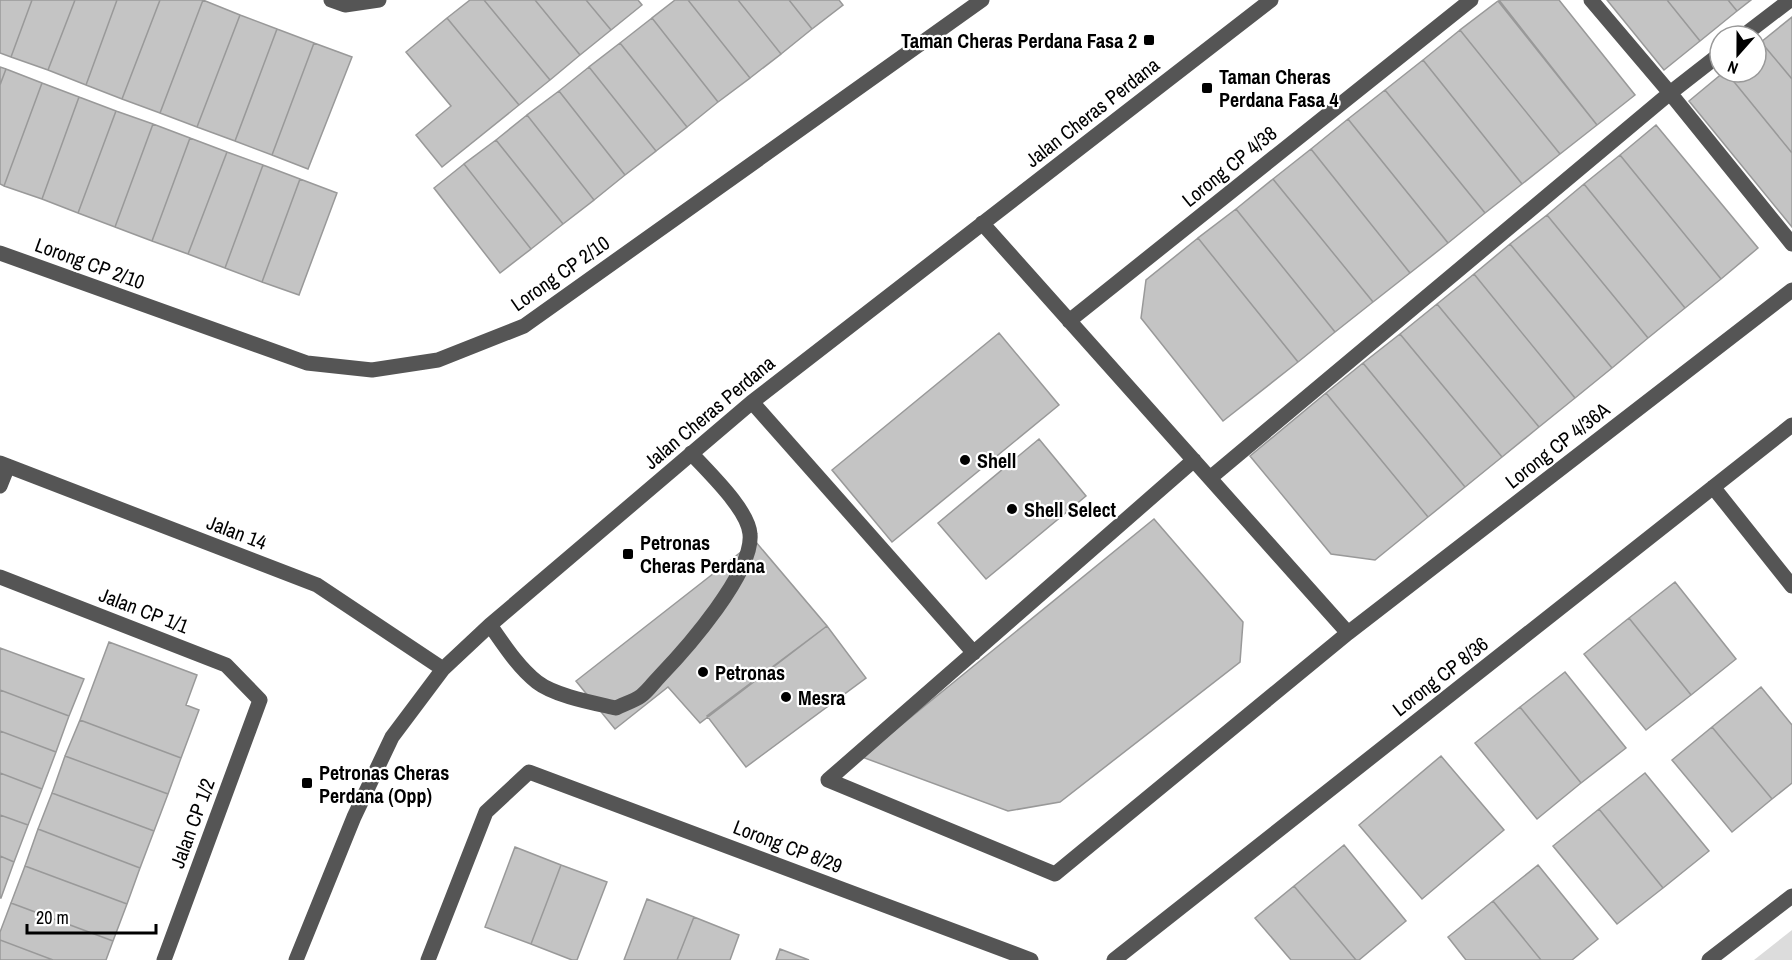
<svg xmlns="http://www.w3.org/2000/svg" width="1792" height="960" font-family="'Archivo Narrow',sans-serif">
	<rect width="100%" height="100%" fill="#fff"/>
	<path fill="#dcdcdc" d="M 1792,930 L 1792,960 L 1754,960 Z"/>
	<path fill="#c4c4c4" stroke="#999" stroke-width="1.5" d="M 0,0 L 32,0 L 11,57 L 0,53 Z
		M 32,0 L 75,0 L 48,70 L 11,57 Z
		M 75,0 L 117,0 L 86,85 L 48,70 Z
		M 117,0 L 160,0 L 122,99 L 86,85 Z
		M 160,0 L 203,0 L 160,113 L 122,99 Z
		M 203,0 L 240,15 L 197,127 L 160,113 Z
		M 470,0 L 484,0 L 550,80 L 519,105 L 447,18 Z
		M 484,0 L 535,0 L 580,55 L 550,80 Z
		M 535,0 L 586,0 L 611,30 L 580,55 Z
		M 586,0 L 638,0 L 642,5 L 611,30 Z
		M 675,0 L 688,0 L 750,78 L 718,102 L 652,18 Z
		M 688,0 L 738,0 L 781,54 L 750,78 Z
		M 738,0 L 789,0 L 812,29 L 781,54 Z
		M 789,0 L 839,0 L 843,5 L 812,29 Z
		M 1499,0 L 1559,0 L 1635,95 L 1597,125 Z
		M 1607,0 L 1667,0 L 1700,41 L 1664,70 Z
		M 1667,0 L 1728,0 L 1737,11 L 1700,41 Z
		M 1728,0 L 1751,0 L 1737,11 Z
		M 1498,1 L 1597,125 L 1560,154 L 1460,30 Z
		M 240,15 L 277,29 L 235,141 L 197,127 Z
		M 1792,17 L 1792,79 L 1761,42 Z
		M 447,18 L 519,105 L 442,167 L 416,135 L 451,106 L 406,52 Z
		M 652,18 L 718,102 L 687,127 L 620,43 Z
		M 277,29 L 314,43 L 272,155 L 235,141 Z
		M 1460,30 L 1560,154 L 1522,184 L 1423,60 Z
		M 1761,42 L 1792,79 L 1792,153 L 1726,72 L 1756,72 L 1756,46 Z
		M 314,43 L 352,57 L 308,169 L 272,155 Z
		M 620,43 L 687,127 L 656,151 L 589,67 Z
		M 1423,60 L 1522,184 L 1485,213 L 1385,90 Z
		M 0,67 L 6,69 L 0,85 Z
		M 589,67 L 656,151 L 625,175 L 559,91 Z
		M 6,69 L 42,83 L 4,186 L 0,184 L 0,85 Z
		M 1724,72 L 1726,72 L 1792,153 L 1792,227 L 1689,101 Z
		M 42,83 L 79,97 L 42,199 L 4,186 Z
		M 1385,90 L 1485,213 L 1448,243 L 1348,119 Z
		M 559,91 L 625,175 L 594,200 L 527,115 Z
		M 79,97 L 116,111 L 78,213 L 42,199 Z
		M 116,111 L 153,124 L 115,227 L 78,213 Z
		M 527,115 L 594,200 L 563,224 L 496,140 Z
		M 1348,119 L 1448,243 L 1410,273 L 1311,149 Z
		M 153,124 L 190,138 L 152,241 L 115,227 Z
		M 1656,125 L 1758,248 L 1721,279 L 1620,155 Z
		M 190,138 L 227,152 L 188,254 L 152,241 Z
		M 496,140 L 563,224 L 531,249 L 464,164 Z
		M 1311,149 L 1410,273 L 1373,302 L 1273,179 Z
		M 227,152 L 263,165 L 225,268 L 188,254 Z
		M 1620,155 L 1721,279 L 1685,308 L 1584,184 Z
		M 464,164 L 531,249 L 500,273 L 434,188 Z
		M 263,165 L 300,179 L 262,282 L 225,268 Z
		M 300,179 L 337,193 L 299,295 L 262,282 Z
		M 1273,179 L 1373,302 L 1335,332 L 1236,209 Z
		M 1584,184 L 1685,308 L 1648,338 L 1547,215 Z
		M 1236,209 L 1335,332 L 1298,362 L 1198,238 Z
		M 1547,215 L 1648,338 L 1612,368 L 1510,244 Z
		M 1198,238 L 1298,362 L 1223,421 L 1141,318 L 1146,280 Z
		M 1510,244 L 1612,368 L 1575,398 L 1474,274 Z
		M 1474,274 L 1575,398 L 1539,427 L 1437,304 Z
		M 1437,304 L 1539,427 L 1502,457 L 1400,334 Z
		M 999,333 L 1059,405 L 892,542 L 832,470 Z
		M 1400,334 L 1502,457 L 1465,487 L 1363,363 Z
		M 1363,363 L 1465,487 L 1428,517 L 1326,393 Z
		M 1326,393 L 1428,517 L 1375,560 L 1331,554 L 1250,456 Z
		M 1039,439 L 1086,496 L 986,579 L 938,523 Z
		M 1154,519 L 1243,622 L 1240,662 L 1060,802 L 1008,811 L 862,757 Z
		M 755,541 L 827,626 L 700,723 L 668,687 L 615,729 L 576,681 Z
		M 1675,582 L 1736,659 L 1691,695 L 1629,618 Z
		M 1629,618 L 1691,695 L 1646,730 L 1584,654 Z
		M 827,626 L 866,678 L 746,767 L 707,716 Z
		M 109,642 L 197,675 L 186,705 L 199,710 L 181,758 L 80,720 Z
		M 0,648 L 84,679 L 69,716 L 0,690 Z
		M 1565,672 L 1626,748 L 1581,783 L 1520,707 Z
		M 1761,687 L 1792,725 L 1792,783 L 1772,799 L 1712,727 Z
		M 0,690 L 69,716 L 56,752 L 0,731 Z
		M 1520,707 L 1581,783 L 1537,819 L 1475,743 Z
		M 80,720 L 181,758 L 168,794 L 65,756 Z
		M 1712,727 L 1772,799 L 1732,832 L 1672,760 Z
		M 0,731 L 56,752 L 42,789 L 0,773 Z
		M 65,756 L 168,794 L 154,831 L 52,793 Z
		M 1441,756 L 1504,830 L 1422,899 L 1359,825 Z
		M 0,773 L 42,789 L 28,825 L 0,815 Z
		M 1645,773 L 1709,851 L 1663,888 L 1599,809 Z
		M 52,793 L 154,831 L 140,868 L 38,829 Z
		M 1599,809 L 1663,888 L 1617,924 L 1553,846 Z
		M 0,815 L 28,825 L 14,862 L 0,856 Z
		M 38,829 L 140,868 L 127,904 L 25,866 Z
		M 1344,845 L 1406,921 L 1359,960 L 1356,960 L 1294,886 Z
		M 515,847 L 561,865 L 531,944 L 485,927 Z
		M 0,856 L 14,862 L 1,898 L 0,898 Z
		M 561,865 L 607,882 L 577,960 L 572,960 L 531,944 Z
		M 1538,865 L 1598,939 L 1572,960 L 1541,960 L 1493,901 Z
		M 25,866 L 127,904 L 113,941 L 11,903 Z
		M 1294,886 L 1356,960 L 1291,960 L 1255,918 Z
		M 647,899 L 694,917 L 677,960 L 624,960 Z
		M 1493,901 L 1541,960 L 1466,960 L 1448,937 Z
		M 11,903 L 113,941 L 106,960 L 53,960 L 0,940 L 0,932 Z
		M 694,917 L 739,935 L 730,960 L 677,960 Z
		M 0,940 L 53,960 L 0,960 Z
		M 780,949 L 809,960 L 776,960 Z"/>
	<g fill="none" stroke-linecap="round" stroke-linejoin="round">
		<path stroke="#555" stroke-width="15" d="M 331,0 L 345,5 L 379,0
			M 1591,0 L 1670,93 L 1792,244
			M 1743,36 L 1790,0
			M 982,223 L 1348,633
			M 0,253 L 307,363 L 372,370 L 438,360 L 524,326 L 982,0
			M 1069,321 L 1471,0
			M 752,402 L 974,653
			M 1194,460 L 828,780 L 1055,874 L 1348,633 L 1792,290
			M 0,463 L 317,585 L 443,669
			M 1210,478 L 1670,93 L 1720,54
			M 0,486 L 8,466
			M 1713,487 L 1792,586
			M 0,577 L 226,665 L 260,700 L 164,960
			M 490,625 C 504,645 518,667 537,682 C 555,696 594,703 616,708 C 624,704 634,701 641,696 C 648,691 654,682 660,676 C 686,649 754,572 750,534 C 748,509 708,472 691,453
			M 296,960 L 354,817 L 392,737 L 443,669 L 490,625 L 752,402 L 1271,0
			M 428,960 L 486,812 L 529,772 L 1031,960
			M 1114,960 L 1792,425
			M 1709,960 L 1792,896"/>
	</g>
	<g fill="#000" stroke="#fff" stroke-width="2">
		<rect x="1143" y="34" width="12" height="12" rx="3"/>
		<rect x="1201" y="82" width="12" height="12" rx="3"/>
		<circle cx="965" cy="460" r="6"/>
		<circle cx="1012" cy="509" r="6"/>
		<rect x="622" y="548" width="12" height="12" rx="3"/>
		<circle cx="703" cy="672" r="6"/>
		<circle cx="786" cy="697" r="6"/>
		<rect x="301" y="777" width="12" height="12" rx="3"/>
	</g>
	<g text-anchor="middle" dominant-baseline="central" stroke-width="4.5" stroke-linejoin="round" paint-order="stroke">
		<g font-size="20" font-weight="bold" fill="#000" stroke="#fff" text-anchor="start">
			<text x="1137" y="40" text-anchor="end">Taman Cheras Perdana Fasa 2</text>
			<text x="1219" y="76">Taman Cheras<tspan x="1219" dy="23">Perdana Fasa 4</tspan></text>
			<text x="977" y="460">Shell</text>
			<text x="1024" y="509">Shell Select</text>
			<text x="640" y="542">Petronas<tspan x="640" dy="23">Cheras Perdana</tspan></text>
			<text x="715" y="672">Petronas</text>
			<text x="798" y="697">Mesra</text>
			<text x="319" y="772">Petronas Cheras<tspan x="319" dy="23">Perdana (Opp)</tspan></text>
		</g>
		<g font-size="20" fill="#000" stroke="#fff">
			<text transform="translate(1092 112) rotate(-38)">Jalan Cheras Perdana</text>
			<text transform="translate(1229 166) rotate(-39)">Lorong CP 4/38</text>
			<text transform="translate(90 263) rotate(20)">Lorong CP 2/10</text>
			<text transform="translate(560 273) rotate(-35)">Lorong CP 2/10</text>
			<text transform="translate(709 412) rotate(-40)">Jalan Cheras Perdana</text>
			<text transform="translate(1557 445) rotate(-38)">Lorong CP 4/36A</text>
			<text transform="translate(237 532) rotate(21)">Jalan 14</text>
			<text transform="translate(144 610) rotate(21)">Jalan CP 1/1</text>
			<text transform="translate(1440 676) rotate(-38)">Lorong CP 8/36</text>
			<text transform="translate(192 823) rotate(-70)">Jalan CP 1/2</text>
			<text transform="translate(788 846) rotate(21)">Lorong CP 8/29</text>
		</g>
	</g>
	<g transform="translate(1738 54) rotate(201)"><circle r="28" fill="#ffffff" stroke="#999999" stroke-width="1.5"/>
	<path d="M0-4.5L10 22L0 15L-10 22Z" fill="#000000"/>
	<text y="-9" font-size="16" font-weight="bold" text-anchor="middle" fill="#000000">N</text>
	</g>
	<path d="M27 924v9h129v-9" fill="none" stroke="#000000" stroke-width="3"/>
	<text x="36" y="924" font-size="18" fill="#000000" stroke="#ffffff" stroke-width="4.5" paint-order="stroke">20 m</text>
</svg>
